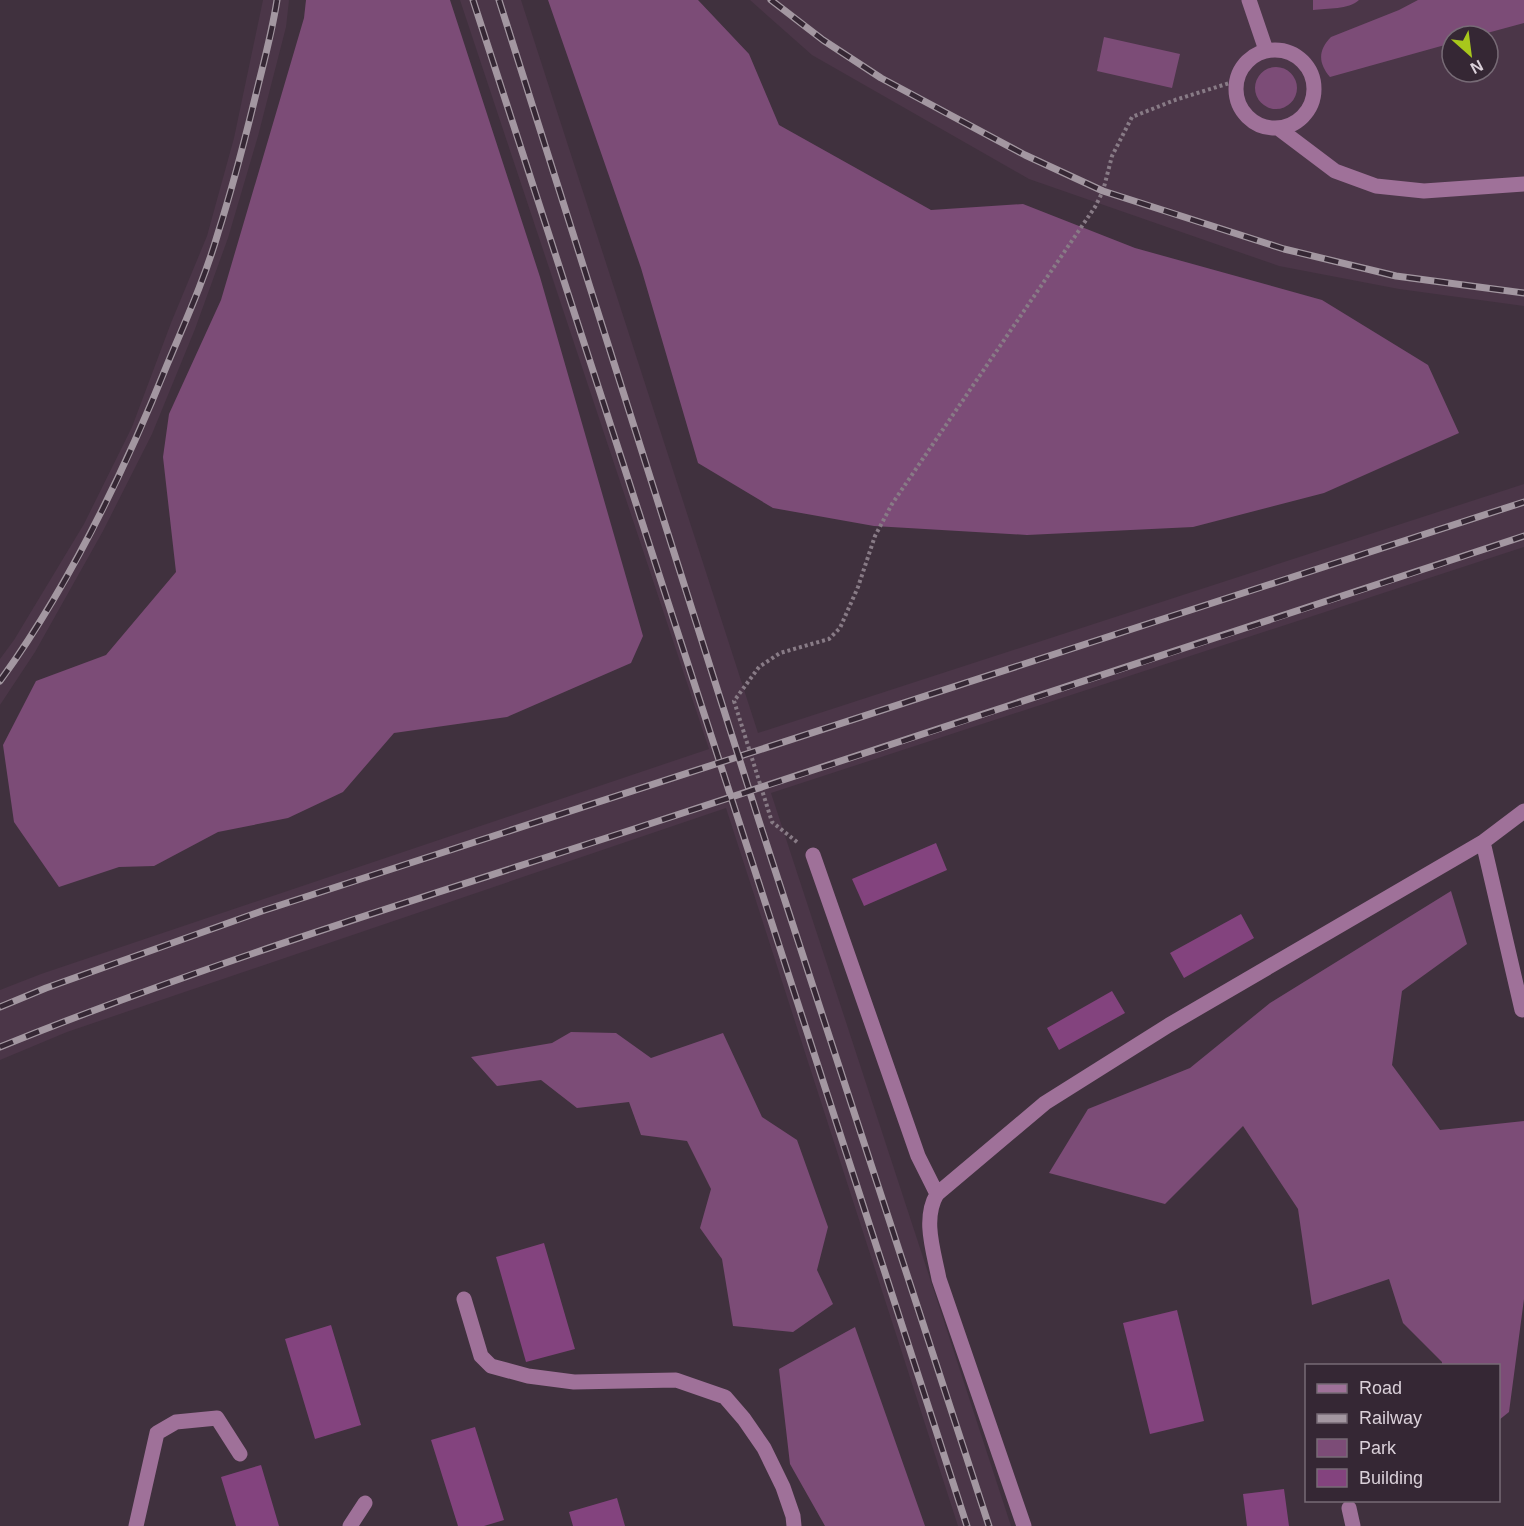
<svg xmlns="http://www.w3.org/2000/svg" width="1524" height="1526" font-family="Helvetica,sans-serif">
	<rect width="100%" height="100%" fill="#40313e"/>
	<path fill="#4b3648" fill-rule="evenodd" d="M 263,0 L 289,0 L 286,27 L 258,136 L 228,238 L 195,329 L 152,434 L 103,531 L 35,652 L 0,705 L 0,659 L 14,640 L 84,524 L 132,427 L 171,323 L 207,236 L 234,138 Z
		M 460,0 L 521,0 L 758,733 L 1524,484 L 1524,547 L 771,793 L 1011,1526 L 958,1526 L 726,808 L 67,1032 L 0,1060 L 0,990 L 41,974 L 709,749 Z
		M 750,0 L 1524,0 L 1524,306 L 1399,289 L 1279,266 L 1029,179 L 812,55 ZM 1452,36 L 1488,36 L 1488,72 L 1452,72 Z"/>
	<path fill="#7c4c77" d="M 306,0 L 450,0 L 540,277 L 643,636 L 631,663 L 507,717 L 394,733 L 343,792 L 288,818 L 218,832 L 154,866 L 119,867 L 59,887 L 14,822 L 3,745 L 36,681 L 106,655 L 176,572 L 163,457 L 169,414 L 221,300 L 304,18 Z
		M 548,0 L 698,0 L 749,54 L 779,125 L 931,210 L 1023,204 L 1135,248 L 1322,300 L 1428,365 L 1459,433 L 1324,493 L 1193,527 L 1027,535 L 874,526 L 773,508 L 698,463 L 641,268 Z
		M 1313,0 L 1359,0 C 1348,10 1328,8 1313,10 Z
		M 1418,0 L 1524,0 L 1524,23 L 1476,36 L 1452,36 L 1452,43 L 1330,77 C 1318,63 1318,50 1331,37 L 1399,10 Z
		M 1104,37 L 1180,54 L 1172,88 L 1097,71 Z
		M1255 88a21 21 0 1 1 42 0a21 21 0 1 1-42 0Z
		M 1451,891 L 1467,944 L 1402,991 L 1392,1065 L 1440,1130 L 1524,1121 L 1524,1299 L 1509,1412 L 1499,1420 L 1498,1366 L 1442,1365 L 1442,1362 L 1403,1323 L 1389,1279 L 1312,1305 L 1298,1209 L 1243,1126 L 1165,1204 L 1049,1173 L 1088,1109 L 1190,1068 L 1270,1003 Z
		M 571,1032 L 616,1033 L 651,1058 L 723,1033 L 762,1117 L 797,1140 L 828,1227 L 817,1270 L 833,1304 L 793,1332 L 733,1326 L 722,1259 L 700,1228 L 711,1189 L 687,1141 L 641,1135 L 629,1102 L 577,1108 L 541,1080 L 497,1086 L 471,1057 L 552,1043 Z
		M 855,1327 L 925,1526 L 825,1526 L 790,1464 L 779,1369 Z"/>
	<path fill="#83437e" d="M 936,843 L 947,870 L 864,906 L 852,879 Z
		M 1241,914 L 1254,938 L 1184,978 L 1170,953 Z
		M 1112,991 L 1125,1013 L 1059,1050 L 1047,1028 Z
		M 544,1243 L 575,1349 L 526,1362 L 496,1257 Z
		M 1177,1310 L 1204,1421 L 1150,1434 L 1123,1323 Z
		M 331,1325 L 361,1425 L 315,1439 L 285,1339 Z
		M 475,1427 L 504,1520 L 484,1526 L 458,1526 L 431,1440 Z
		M 261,1465 L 279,1526 L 236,1526 L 221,1477 Z
		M 1284,1489 L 1289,1526 L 1247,1526 L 1243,1494 Z
		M 617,1498 L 625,1526 L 573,1526 L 569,1512 Z"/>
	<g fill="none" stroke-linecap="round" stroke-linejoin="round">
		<path stroke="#887b86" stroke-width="4" stroke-dasharray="3 3" stroke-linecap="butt" d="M 797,842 L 772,822 L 734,701 L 759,667 L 780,653 L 829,639 L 840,628 L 858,587 L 875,536 L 892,504 L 1095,207 L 1103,191 L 1112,156 L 1132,117 L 1175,100 L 1236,81"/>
		<path stroke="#9f7199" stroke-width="15" d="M 1249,0 L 1266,50
			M1236 89a39 39 0 1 1 78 0a39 39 0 1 1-78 0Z
			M 1278,128 L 1335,171 L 1376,186 L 1424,191 L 1524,184
			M 1483,842 L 1522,1010
			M 813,855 L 918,1156 L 937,1194
			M 464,1299 L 481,1356 L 491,1366 L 528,1376 L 574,1382 L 676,1380 L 725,1397 L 744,1419 L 764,1448 L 783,1487 L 793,1516 L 794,1526
			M 1349,1508 L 1353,1526
			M 136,1526 L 157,1433 L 176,1422 L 217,1418 L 240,1454
			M 350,1526 L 365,1503
			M 1024,1526 L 939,1279 C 934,1252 922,1219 937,1194 L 1045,1103 L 1169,1025 L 1483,842 L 1524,811"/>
		<defs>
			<path id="rail" d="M 473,0 L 967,1526
				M 499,0 L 759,821 L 989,1526
				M 771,0 L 823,40 L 881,78 L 1025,155 L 1103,191 L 1284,249 L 1396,276 L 1524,293
				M 0,681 C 70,585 123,474 167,365 C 185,322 205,278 218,233 C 232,189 244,143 255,98 C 263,65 272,33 277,0
				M 0,1007 L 46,988 L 262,911 L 1524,502
				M 0,1047 C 207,963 422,898 634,829 C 931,732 1228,635 1524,536"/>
		</defs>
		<use href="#rail" stroke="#a397a1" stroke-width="7"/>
		<use href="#rail" stroke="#352734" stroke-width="4.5" stroke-dasharray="14" stroke-linecap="butt"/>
	</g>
	<rect x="1305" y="1364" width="195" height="138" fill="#352734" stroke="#776b76" stroke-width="1.5"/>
	<rect x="1317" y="1384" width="30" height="9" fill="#9f7199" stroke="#776b76" stroke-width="1.5"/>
	<text x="1359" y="1394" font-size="18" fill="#dad0d9">Road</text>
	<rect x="1317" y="1414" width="30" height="9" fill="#a397a1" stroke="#776b76" stroke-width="1.5"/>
	<text x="1359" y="1424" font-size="18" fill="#dad0d9">Railway</text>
	<rect x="1317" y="1439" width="30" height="18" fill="#7c4c77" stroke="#776b76" stroke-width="1.5"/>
	<text x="1359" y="1454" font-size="18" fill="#dad0d9">Park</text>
	<rect x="1317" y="1469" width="30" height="18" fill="#83437e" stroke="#776b76" stroke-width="1.5"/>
	<text x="1359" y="1484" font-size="18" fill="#dad0d9">Building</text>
	<g transform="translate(1470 54) rotate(152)"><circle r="28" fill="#352734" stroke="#776b76" stroke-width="1.5"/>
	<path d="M0-4.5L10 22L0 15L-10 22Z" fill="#a8c71c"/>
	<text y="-9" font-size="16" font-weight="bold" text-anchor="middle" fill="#dad0d9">N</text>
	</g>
</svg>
